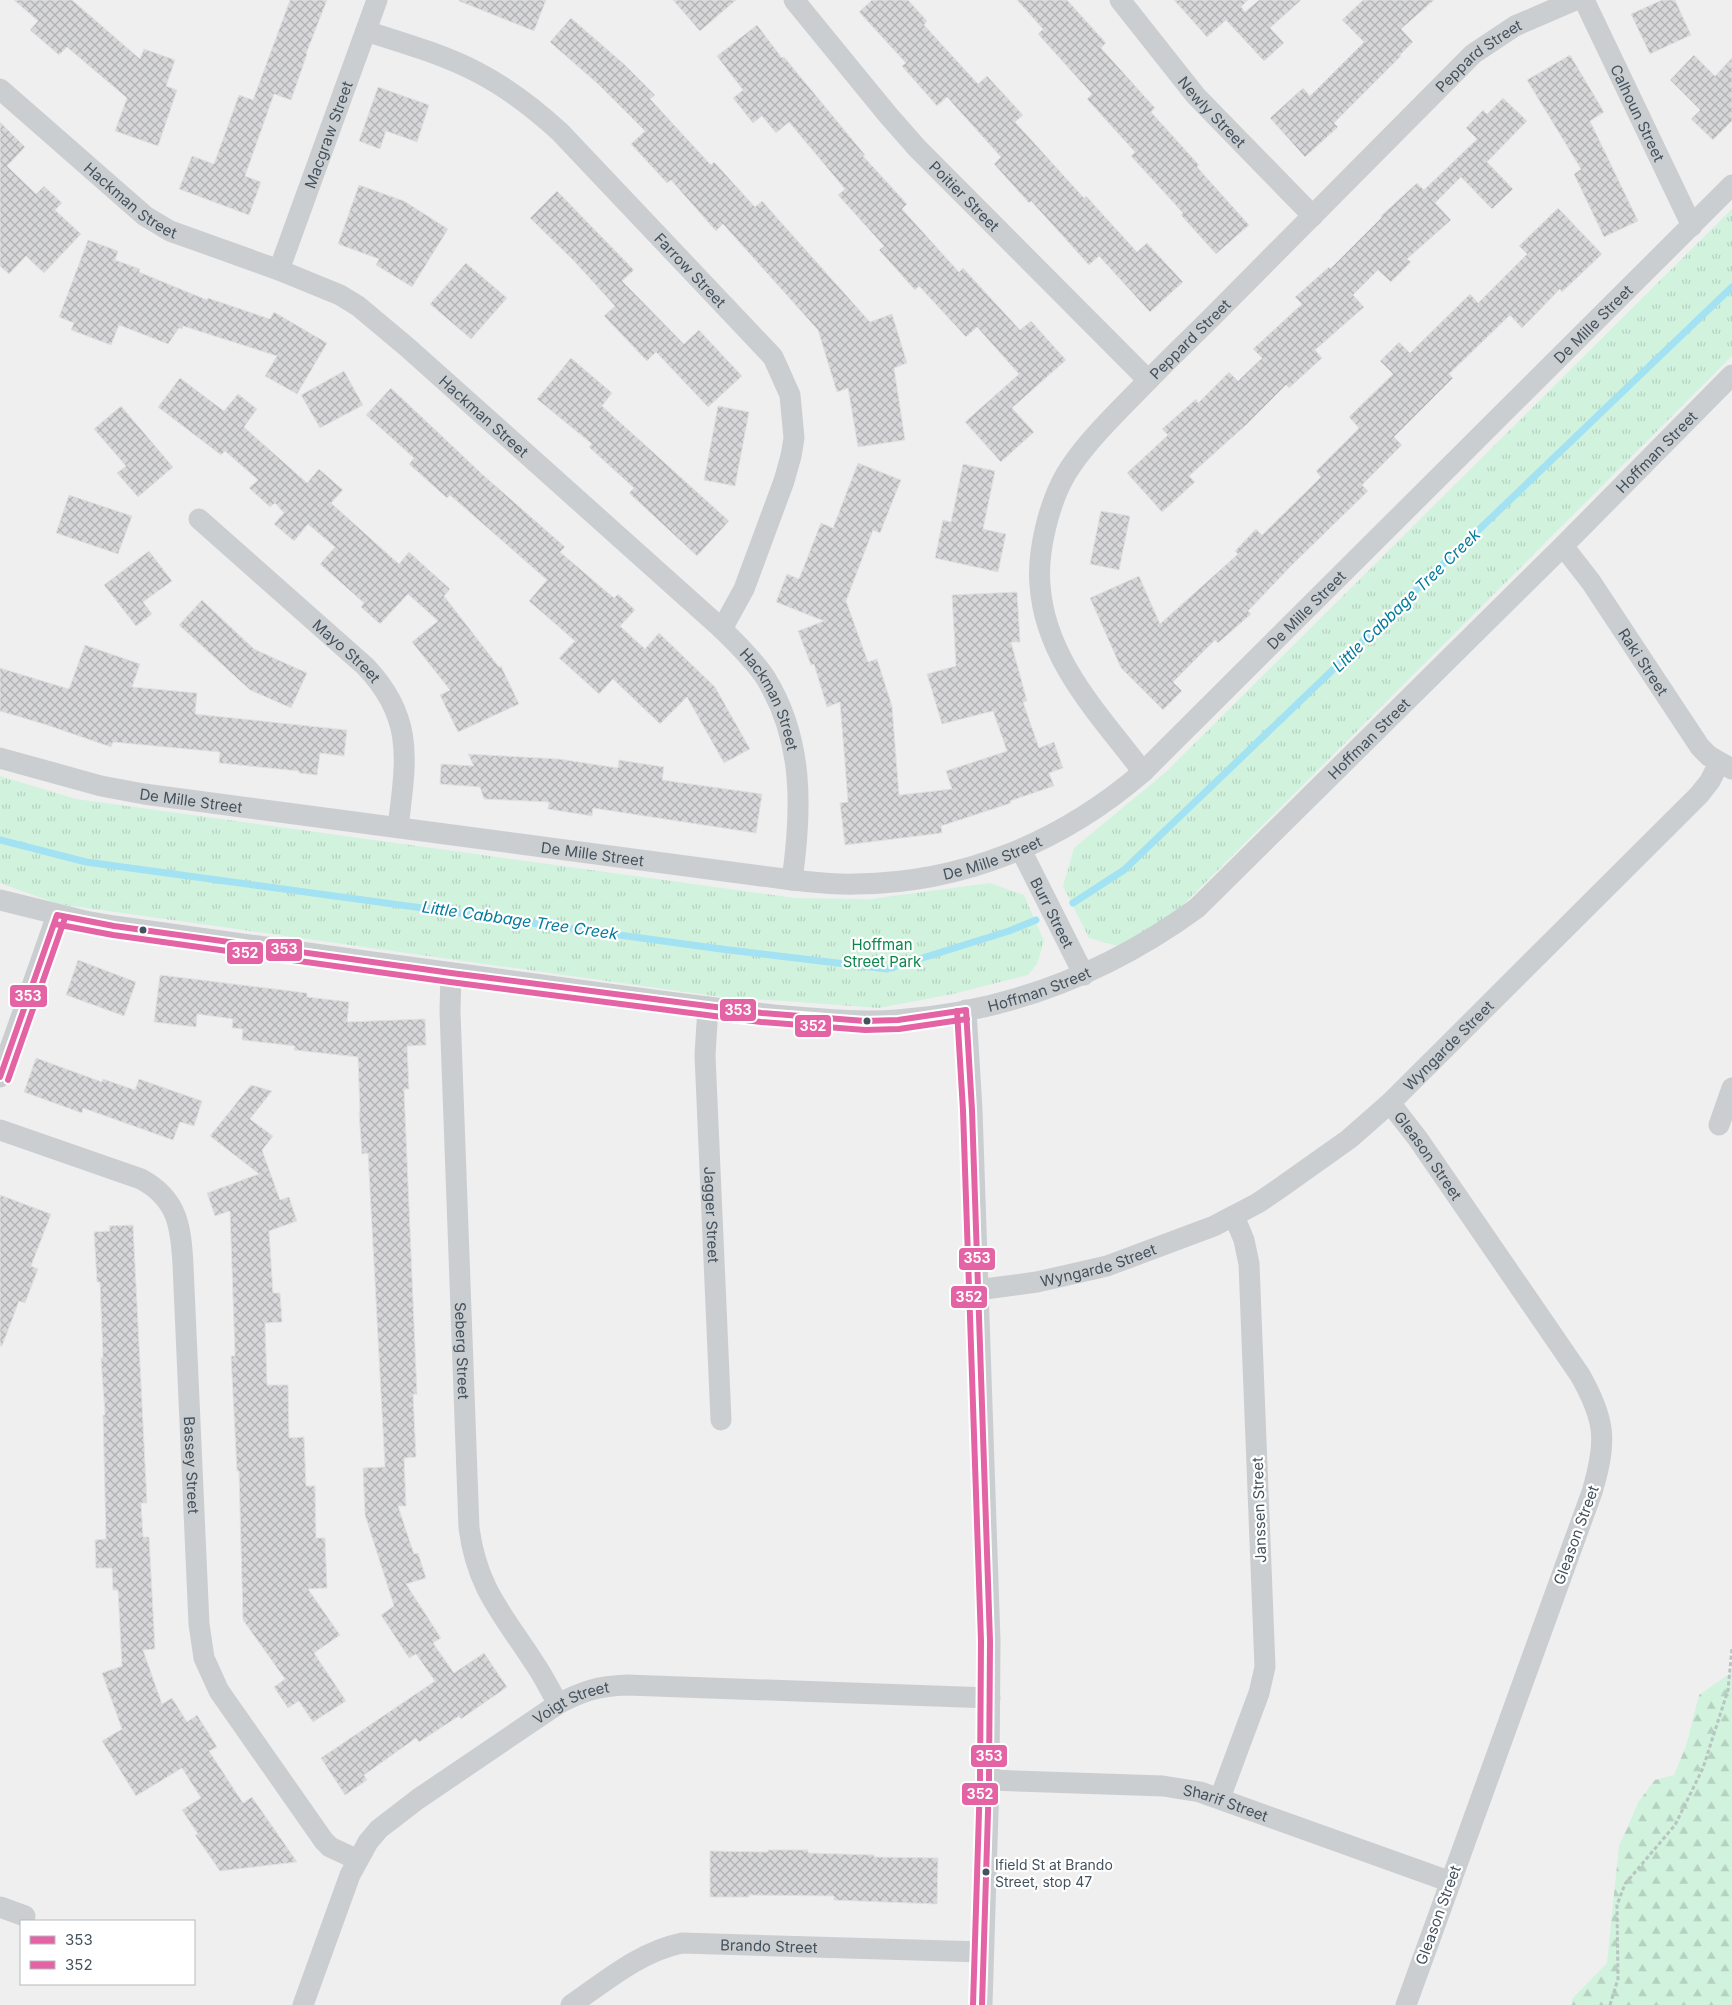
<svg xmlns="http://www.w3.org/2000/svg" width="1732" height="2005" font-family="Inter,sans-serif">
	<defs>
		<pattern id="grass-tufts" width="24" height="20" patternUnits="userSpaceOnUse" patternTransform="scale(1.25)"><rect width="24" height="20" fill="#d1f2dd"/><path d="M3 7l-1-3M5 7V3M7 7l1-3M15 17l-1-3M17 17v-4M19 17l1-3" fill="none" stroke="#b5d1c0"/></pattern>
		<pattern id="forest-firs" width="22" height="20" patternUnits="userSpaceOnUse" patternTransform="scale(1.25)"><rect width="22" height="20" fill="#d1f2dd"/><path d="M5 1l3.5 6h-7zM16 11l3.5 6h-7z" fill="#b5d1c0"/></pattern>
		<pattern id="building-cross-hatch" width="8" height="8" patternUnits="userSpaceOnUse" patternTransform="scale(1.25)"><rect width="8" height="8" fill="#d7d7d9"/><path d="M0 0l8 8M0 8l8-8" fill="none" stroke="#b0b1b3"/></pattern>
	</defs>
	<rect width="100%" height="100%" fill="#f0efef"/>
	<path fill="url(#grass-tufts)" d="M 1732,209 L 1732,356 L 1170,918 L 1117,946 L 1089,938 L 1063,886 L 1074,848 L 1167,771 Z
		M 0,776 L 76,799 L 795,898 L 871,899 L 990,883 L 1024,895 L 1044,941 L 1037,964 L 1028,975 L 953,994 L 879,1008 L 714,996 L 58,904 L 0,883 Z"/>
	<path fill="url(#forest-firs)" d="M 1732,1672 L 1732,2005 L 1572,2005 L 1572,1999 L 1607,1963 L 1619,1846 L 1639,1801 L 1655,1780 L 1674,1775 L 1686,1746 L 1699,1695 Z"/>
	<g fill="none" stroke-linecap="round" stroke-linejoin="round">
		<path stroke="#a2e2f3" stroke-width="7" d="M 0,840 L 86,862 L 721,949 L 887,969 L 1009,931 L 1036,920
			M 1073,903 L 1124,870 L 1732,287"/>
	</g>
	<path fill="url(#building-cross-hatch)" stroke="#e1e1e2" d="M 14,0 L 72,0 L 140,59 L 144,49 L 175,60 L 166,86 L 177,90 L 158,146 L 115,131 L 127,98 L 67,47 L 59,55 L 30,30 L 38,21 Z
		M 290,0 L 327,0 L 306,54 L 307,54 L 291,100 L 274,94 L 245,176 L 261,182 L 249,215 L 179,189 L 192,156 L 214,164 L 239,95 L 253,100 Z
		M 459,0 L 546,0 L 534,31 L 459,1 Z
		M 673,0 L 736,0 L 700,31 Z
		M 872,0 L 908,0 L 927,21 L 924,25 L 978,84 L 987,76 L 1023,115 L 1015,122 L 1084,198 L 1086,196 L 1137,252 L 1147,243 L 1183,282 L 1150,312 L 1099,256 L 1089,265 L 1031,201 L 1029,203 L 994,164 L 1001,157 L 947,97 L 937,106 L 902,66 L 906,63 L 859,12 Z
		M 1017,0 L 1067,0 L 1106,43 L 1101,48 L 1155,108 L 1151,112 L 1199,165 L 1197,167 L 1249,225 L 1216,254 L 1181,215 L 1183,213 L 1131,156 L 1135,152 L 1087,99 L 1092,94 L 1038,34 L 1043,29 Z
		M 1174,0 L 1248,0 L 1241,7 L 1245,12 L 1259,0 L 1301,0 L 1270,28 L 1284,43 L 1264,61 L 1226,20 L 1207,37 Z
		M 1363,0 L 1434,0 L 1401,29 L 1413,42 L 1400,55 L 1401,56 L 1334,123 L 1338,127 L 1305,157 L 1270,118 L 1303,88 L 1310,96 L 1364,42 L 1342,20 Z
		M 1662,0 L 1675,0 L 1691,35 L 1650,54 L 1631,14 Z
		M 571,18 L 625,65 L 655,95 L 650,99 L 711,165 L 714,162 L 755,207 L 762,201 L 870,322 L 892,314 L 907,363 L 894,368 L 905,440 L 858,447 L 848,388 L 837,392 L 818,330 L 723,224 L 716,231 L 671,180 L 667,183 L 631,144 L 645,131 L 598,84 L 550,42 Z
		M 757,25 L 782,58 L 784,57 L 865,155 L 863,156 L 907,204 L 902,209 L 959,272 L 963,268 L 1020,330 L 1031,321 L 1066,360 L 1012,408 L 1034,432 L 1001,462 L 965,422 L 1019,374 L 977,327 L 966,337 L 919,286 L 915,290 L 879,250 L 884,246 L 838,195 L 845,189 L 789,122 L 776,133 L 762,116 L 753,123 L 733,98 L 743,90 L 717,56 Z
		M 1570,55 L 1604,112 L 1590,121 L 1638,221 L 1604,237 L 1574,174 L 1581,169 L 1527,80 Z
		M 1694,55 L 1715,76 L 1732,58 L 1732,121 L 1713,140 L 1691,119 L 1700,110 L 1670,80 Z
		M 378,87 L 429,105 L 417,142 L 386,131 L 380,149 L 359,141 Z
		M 1503,98 L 1527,121 L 1487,162 L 1513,189 L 1492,209 L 1461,177 L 1435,203 L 1451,220 L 1407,259 L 1411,262 L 1391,282 L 1378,270 L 1353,295 L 1364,307 L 1315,350 L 1322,358 L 1289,388 L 1286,385 L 1247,424 L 1189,476 L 1195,482 L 1162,512 L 1127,473 L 1168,435 L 1162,429 L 1196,399 L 1198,403 L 1229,372 L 1238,381 L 1262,358 L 1253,349 L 1302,304 L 1295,297 L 1329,267 L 1330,269 L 1382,217 L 1381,216 L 1417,183 L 1424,190 L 1477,139 L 1466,128 L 1483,110 L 1487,114 Z
		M 0,122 L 25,147 L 7,166 L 36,194 L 44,186 L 62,203 L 55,210 L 81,234 L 44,273 L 26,256 L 9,274 L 0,266 Z
		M 359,185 L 404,201 L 448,229 L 412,287 L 376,265 L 379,259 L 338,244 Z
		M 557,191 L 634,270 L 622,281 L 684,344 L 699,330 L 742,376 L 708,407 L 656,352 L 647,361 L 604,316 L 615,306 L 574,261 L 530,218 Z
		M 1558,208 L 1602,254 L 1562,292 L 1560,289 L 1522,328 L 1510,315 L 1449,374 L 1453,378 L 1394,437 L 1402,445 L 1362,485 L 1368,491 L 1292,565 L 1248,611 L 1251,614 L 1218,643 L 1215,640 L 1173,682 L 1182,691 L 1163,710 L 1121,668 L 1090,598 L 1139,576 L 1160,624 L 1238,554 L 1235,551 L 1256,529 L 1262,535 L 1321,477 L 1316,471 L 1359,428 L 1349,417 L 1393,374 L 1380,361 L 1399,342 L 1410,353 L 1470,294 L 1478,303 L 1527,254 L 1519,246 Z
		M 88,240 L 118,251 L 115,260 L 140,269 L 139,272 L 207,300 L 208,298 L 270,319 L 274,312 L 327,343 L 297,394 L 265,376 L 277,356 L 183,326 L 182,329 L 179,328 L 168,344 L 119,325 L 111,345 L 71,330 L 74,323 L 59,317 Z
		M 466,263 L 507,298 L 471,339 L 430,304 Z
		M 571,358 L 612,393 L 602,406 L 729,521 L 697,556 L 629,493 L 634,488 L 589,447 L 592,444 L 537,399 Z
		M 344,371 L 363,405 L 320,428 L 301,395 Z
		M 180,378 L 224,411 L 238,394 L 257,409 L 244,427 L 307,483 L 319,469 L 343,490 L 331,503 L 399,564 L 409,552 L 450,589 L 444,596 L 499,667 L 501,666 L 519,704 L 458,732 L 440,695 L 450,690 L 412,642 L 438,621 L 408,594 L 380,624 L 361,607 L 364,603 L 320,564 L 335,547 L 308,524 L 294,541 L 274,524 L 284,513 L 275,503 L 270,507 L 249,488 L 258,480 L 225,451 L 221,455 L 158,407 Z
		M 391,388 L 482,474 L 565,547 L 560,552 L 614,598 L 618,594 L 635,610 L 620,626 L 645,649 L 659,633 L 715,687 L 750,749 L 724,763 L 687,697 L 660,724 L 613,679 L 599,694 L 559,658 L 575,641 L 529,601 L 547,580 L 450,495 L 447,498 L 409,464 L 414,458 L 366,415 Z
		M 121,406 L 173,467 L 138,497 L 117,473 L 126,466 L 94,429 Z
		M 718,406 L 749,412 L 735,486 L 704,480 Z
		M 858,463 L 901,480 L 880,533 L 873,530 L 846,601 L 868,662 L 877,659 L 892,706 L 899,795 L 952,789 L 946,771 L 1007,751 L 993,711 L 942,724 L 927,674 L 956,666 L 952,595 L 1017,592 L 1020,642 L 1011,642 L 1027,701 L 1023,702 L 1039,748 L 1054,742 L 1063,768 L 1049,773 L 1054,786 L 1010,801 L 1011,803 L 941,826 L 942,833 L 845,845 L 840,803 L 848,802 L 840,702 L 827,707 L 814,664 L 811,665 L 798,631 L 824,621 L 776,602 L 787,574 L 799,579 L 821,523 L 833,528 Z
		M 963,464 L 995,471 L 983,529 L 1006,534 L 998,572 L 935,558 L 943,520 L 951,522 Z
		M 69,495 L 132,516 L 118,554 L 56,533 Z
		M 1101,511 L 1130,516 L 1119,570 L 1090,564 Z
		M 149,551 L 172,581 L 143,602 L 152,614 L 136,626 L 104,585 Z
		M 202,600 L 254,649 L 307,673 L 291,708 L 250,690 L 179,625 Z
		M 85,645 L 140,664 L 132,687 L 197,693 L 195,714 L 347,730 L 344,756 L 320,753 L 317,775 L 299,773 L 299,771 L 219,763 L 220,752 L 113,742 L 111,747 L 47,725 L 0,711 L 0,668 L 69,689 Z
		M 468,754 L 559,759 L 618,768 L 619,760 L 664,767 L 662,780 L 762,794 L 756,833 L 593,808 L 592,816 L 548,809 L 549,802 L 484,799 L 480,787 L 440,784 L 441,764 L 474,766 Z
		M 78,960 L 136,982 L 124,1016 L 66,995 Z
		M 160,975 L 307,993 L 307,997 L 349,1002 L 347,1022 L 425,1019 L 426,1045 L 407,1046 L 409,1089 L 404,1089 L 417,1394 L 413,1394 L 416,1457 L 404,1458 L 406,1506 L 398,1506 L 414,1554 L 418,1553 L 426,1578 L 406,1584 L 441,1638 L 433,1643 L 454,1673 L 484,1653 L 507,1687 L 461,1719 L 459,1716 L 419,1742 L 416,1738 L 364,1775 L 367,1780 L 345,1795 L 321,1758 L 435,1681 L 416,1654 L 409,1658 L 381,1615 L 394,1606 L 365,1515 L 363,1468 L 385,1467 L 368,1153 L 362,1154 L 359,1112 L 360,1112 L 358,1057 L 294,1050 L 295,1046 L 242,1040 L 243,1029 L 232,1028 L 233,1019 L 197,1014 L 196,1027 L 154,1022 Z
		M 36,1058 L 102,1082 L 103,1079 L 135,1090 L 139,1079 L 202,1101 L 194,1126 L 180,1122 L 173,1140 L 83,1108 L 82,1113 L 24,1092 Z
		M 251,1085 L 272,1091 L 250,1119 L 273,1136 L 262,1150 L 280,1200 L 289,1197 L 297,1221 L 269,1231 L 273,1293 L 280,1293 L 282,1322 L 265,1323 L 267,1385 L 288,1385 L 289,1438 L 304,1437 L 306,1486 L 315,1486 L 316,1538 L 325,1538 L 327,1588 L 308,1589 L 340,1635 L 314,1653 L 346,1701 L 313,1722 L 299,1701 L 288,1708 L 274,1687 L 285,1679 L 243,1620 L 239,1471 L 237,1471 L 231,1356 L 235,1356 L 230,1211 L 215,1216 L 207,1193 L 259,1174 L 210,1136 Z
		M 0,1195 L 51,1214 L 31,1266 L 38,1269 L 25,1303 L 19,1301 L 2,1346 L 0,1346 Z
		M 133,1225 L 147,1503 L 141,1503 L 143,1537 L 149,1537 L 155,1649 L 143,1650 L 162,1704 L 172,1698 L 187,1722 L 197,1715 L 217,1747 L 209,1751 L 243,1803 L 252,1797 L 297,1862 L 220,1871 L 195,1835 L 198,1834 L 182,1810 L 201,1798 L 182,1768 L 136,1796 L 102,1741 L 122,1729 L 102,1673 L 122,1666 L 118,1590 L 113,1590 L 112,1568 L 96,1568 L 95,1540 L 106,1539 L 103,1415 L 105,1415 L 101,1358 L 103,1358 L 100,1282 L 97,1282 L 94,1232 L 110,1231 L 109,1226 Z
		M 768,1850 L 808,1850 L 808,1853 L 874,1855 L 874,1857 L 938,1858 L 937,1904 L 834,1900 L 834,1896 L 749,1895 L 749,1897 L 710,1897 L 710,1851 L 768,1852 Z"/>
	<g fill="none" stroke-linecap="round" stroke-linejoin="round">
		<path stroke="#b7c5c1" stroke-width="3" stroke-dasharray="4 2.5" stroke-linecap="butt" d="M 1610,2005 L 1618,1979 L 1617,1905 L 1625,1884 L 1675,1825 L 1703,1768 L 1728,1690 L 1732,1648"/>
		<g stroke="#cbced0" stroke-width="21">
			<path id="s1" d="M 794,0 L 888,115 L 917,148 L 1148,380"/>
			<path id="s2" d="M 1120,0 L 1196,96 L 1313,216"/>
			<path id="s3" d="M 1584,0 L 1692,226"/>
			<path id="s4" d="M 366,31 C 403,43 443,54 477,72 C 508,88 535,109 560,132 L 773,357 L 790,395 L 794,438 L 791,456 L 784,481 L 744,589 L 722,629"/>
			<path id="s5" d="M 0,89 L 145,216 L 170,231 L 279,270 L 340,295 L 358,306 L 407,347 L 722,629 C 737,644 753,659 765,677 C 804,739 802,810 792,880"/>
			<path id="s6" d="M 279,270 L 377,0"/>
			<path id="s7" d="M 199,519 L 365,666 C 415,718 406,761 398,827"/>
			<path id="s8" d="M 1563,546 L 1591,582 L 1700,747 L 1709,756 L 1732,769"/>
			<path id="s9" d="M 0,758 L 101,786 L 144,794 L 792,880 C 813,882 835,885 856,884 C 963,883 1062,842 1143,772 L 1732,185"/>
			<path id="s10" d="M 1143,772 C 1100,715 1045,660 1040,585 C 1037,552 1049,503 1066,474 C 1081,449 1102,428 1122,407 C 1151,377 1180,348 1210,319 C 1298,231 1385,142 1473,54 L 1515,26 L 1575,0"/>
			<path id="s11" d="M 1021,850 L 1084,975"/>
			<path id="s12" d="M 0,900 L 85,921 L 114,926 C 279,949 443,972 608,994 C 667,1002 726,1010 785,1016 C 822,1019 860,1023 897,1020 C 1008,1012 1108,973 1197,908 L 1563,546 L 1732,375"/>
			<path id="s13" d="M 451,973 L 450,1011 L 469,1528 C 477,1588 502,1613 533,1661 C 543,1675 550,1690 558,1704"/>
			<path id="s14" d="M 708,1007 L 705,1055 L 721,1420"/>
			<path d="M 966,1010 L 972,1110 L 990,1641 L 989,1780 L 982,2005"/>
			<path d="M 0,1077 L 57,915"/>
			<path id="s15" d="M 1390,1103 L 1418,1139 L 1580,1375 C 1606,1421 1607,1441 1592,1492 L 1406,2005"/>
			<path d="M 1719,1125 L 1732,1088"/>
			<path id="s16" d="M 0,1130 L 141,1179 C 178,1199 181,1227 183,1265 L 199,1624 L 204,1658 L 219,1691 L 324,1841 L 330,1847 L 358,1860"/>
			<path id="s17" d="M 977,1290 L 1037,1282 L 1107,1266 L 1214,1226 L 1258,1203 L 1280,1188 L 1349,1139 L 1390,1103 L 1699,795 L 1710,781 L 1719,763"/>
			<path id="s18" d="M 989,1780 L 1163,1786 L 1200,1792 L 1451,1882"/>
			<path d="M 1220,1798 L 1259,1693 L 1265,1667 L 1249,1264 L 1244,1240 L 1234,1216"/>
			<path d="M 0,1907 L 25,1916"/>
			<path id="s19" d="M 303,2005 L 350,1875 L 368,1842 L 379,1829 L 418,1799 L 558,1704 C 583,1691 598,1686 627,1685 L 990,1698"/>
			<path id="s20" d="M 571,2005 C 606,1981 639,1952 682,1943 L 983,1952"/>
		</g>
		<defs>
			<path id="bus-1" d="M 57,915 L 114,926 L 451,973 L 762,1013 L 865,1021 L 898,1020 L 966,1010
				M 966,1010 L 972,1110 L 990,1641 L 989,1780 L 982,2005
				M 0,1077 L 57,915"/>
			<path id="bus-2" d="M 55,924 L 113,935 L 450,982 L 761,1022 L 865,1030 L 899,1029 L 967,1019
				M 957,1011 L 963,1110 L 981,1641 L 980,1780 L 973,2005
				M 8,1080 L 65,918"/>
		</defs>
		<use href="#bus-1" stroke="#fff" stroke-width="10"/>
		<use href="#bus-2" stroke="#fff" stroke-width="10"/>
		<use href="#bus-1" stroke="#e463a4" stroke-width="6"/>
		<use href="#bus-2" stroke="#e463a4" stroke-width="6"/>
	</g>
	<g fill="#44525e" stroke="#fff" stroke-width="2">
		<circle cx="143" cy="930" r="4.5"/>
		<circle cx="867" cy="1021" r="4.5"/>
		<circle cx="986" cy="1872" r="4.5"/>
	</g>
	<g text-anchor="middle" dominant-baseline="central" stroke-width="4.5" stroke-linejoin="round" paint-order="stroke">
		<g font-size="14" fill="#44525e" stroke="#fff" text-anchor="start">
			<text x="995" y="1864">Ifield St at Brando<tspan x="995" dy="17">Street, stop 47</tspan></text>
		</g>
		<g font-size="15" fill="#44525e" stroke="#fff">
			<text stroke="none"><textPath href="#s10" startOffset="921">Peppard Street</textPath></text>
			<text stroke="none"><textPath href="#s2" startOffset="145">Newly Street</textPath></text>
			<text stroke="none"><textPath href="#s3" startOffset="125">Calhoun Street</textPath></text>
			<text stroke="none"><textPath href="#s6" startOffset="144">Macgraw Street</textPath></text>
			<text stroke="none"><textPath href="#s1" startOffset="260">Poitier Street</textPath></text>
			<text stroke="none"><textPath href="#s5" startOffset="172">Hackman Street</textPath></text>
			<text stroke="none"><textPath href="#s4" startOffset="411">Farrow Street</textPath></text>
			<text stroke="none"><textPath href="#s9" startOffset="1816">De Mille Street</textPath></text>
			<text stroke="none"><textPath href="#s10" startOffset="516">Peppard Street</textPath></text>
			<text stroke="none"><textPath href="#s5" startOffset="592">Hackman Street</textPath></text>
			<text stroke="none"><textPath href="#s12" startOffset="1878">Hoffman Street</textPath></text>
			<text stroke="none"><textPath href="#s9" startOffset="1411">De Mille Street</textPath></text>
			<text stroke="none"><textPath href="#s7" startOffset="198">Mayo Street</textPath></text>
			<text stroke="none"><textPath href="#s8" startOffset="141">Raki Street</textPath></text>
			<text stroke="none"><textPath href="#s5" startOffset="998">Hackman Street</textPath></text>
			<text stroke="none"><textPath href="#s12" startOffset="1472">Hoffman Street</textPath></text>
			<text stroke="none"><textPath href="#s9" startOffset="196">De Mille Street</textPath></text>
			<text stroke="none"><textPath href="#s9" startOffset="601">De Mille Street</textPath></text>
			<text stroke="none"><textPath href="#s9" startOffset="1006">De Mille Street</textPath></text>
			<text stroke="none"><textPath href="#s11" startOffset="70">Burr Street</textPath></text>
			<text stroke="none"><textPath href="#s12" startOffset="1052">Hoffman Street</textPath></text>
			<text stroke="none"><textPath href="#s17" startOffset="544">Wyngarde Street</textPath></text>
			<text stroke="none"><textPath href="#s15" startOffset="65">Gleason Street</textPath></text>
			<text stroke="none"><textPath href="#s14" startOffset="208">Jagger Street</textPath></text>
			<text stroke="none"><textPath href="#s17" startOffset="124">Wyngarde Street</textPath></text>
			<text stroke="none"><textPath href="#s13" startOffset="378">Seberg Street</textPath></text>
			<text stroke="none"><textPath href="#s16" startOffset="451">Bassey Street</textPath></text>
			<text transform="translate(1259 1510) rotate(-92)">Janssen Street</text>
			<text transform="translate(1576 1535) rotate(-70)">Gleason Street</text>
			<text stroke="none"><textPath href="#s19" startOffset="424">Voigt Street</textPath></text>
			<text stroke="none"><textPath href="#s18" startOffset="239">Sharif Street</textPath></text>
			<text transform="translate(1438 1915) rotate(-70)">Gleason Street</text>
			<text stroke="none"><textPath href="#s20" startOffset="215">Brando Street</textPath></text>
		</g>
		<g font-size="15" fill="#0d874b" stroke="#fff">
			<text x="882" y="944">Hoffman<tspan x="882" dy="17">Street Park</tspan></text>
		</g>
		<g font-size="16" font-style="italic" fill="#037b9c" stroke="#fff">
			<text transform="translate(1406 600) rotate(-44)">Little Cabbage Tree Creek</text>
			<text transform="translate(520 920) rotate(8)">Little Cabbage Tree Creek</text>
		</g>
	</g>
	<g stroke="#fff" stroke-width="2">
		<rect x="265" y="938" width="38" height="24" rx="5" fill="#e463a4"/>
		<rect x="226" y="941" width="38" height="24" rx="5" fill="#e463a4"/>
		<rect x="9" y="984" width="39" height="24" rx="5" fill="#e463a4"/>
		<rect x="719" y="998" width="38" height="24" rx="5" fill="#e463a4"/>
		<rect x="794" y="1014" width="38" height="24" rx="5" fill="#e463a4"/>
		<rect x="958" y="1247" width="38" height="24" rx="5" fill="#e463a4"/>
		<rect x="950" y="1285" width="38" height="24" rx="5" fill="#e463a4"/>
		<rect x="970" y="1744" width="38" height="24" rx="5" fill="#e463a4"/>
		<rect x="961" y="1782" width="38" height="24" rx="5" fill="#e463a4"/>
	</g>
	<g font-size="14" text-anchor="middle" font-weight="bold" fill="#fff">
		<text x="284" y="954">353</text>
		<text x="245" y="958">352</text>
		<text x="28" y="1001">353</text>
		<text x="738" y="1015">353</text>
		<text x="813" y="1031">352</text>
		<text x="977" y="1263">353</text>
		<text x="969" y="1302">352</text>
		<text x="989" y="1761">353</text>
		<text x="980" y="1799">352</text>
	</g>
	<rect x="20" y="1920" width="175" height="65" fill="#ffffff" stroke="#b4babf"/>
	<rect x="30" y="1936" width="25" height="8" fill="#e463a4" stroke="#b4babf"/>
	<text x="65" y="1945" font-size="15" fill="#44525e">353</text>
	<rect x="30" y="1961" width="25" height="8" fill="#e463a4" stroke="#b4babf"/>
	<text x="65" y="1970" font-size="15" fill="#44525e">352</text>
</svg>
